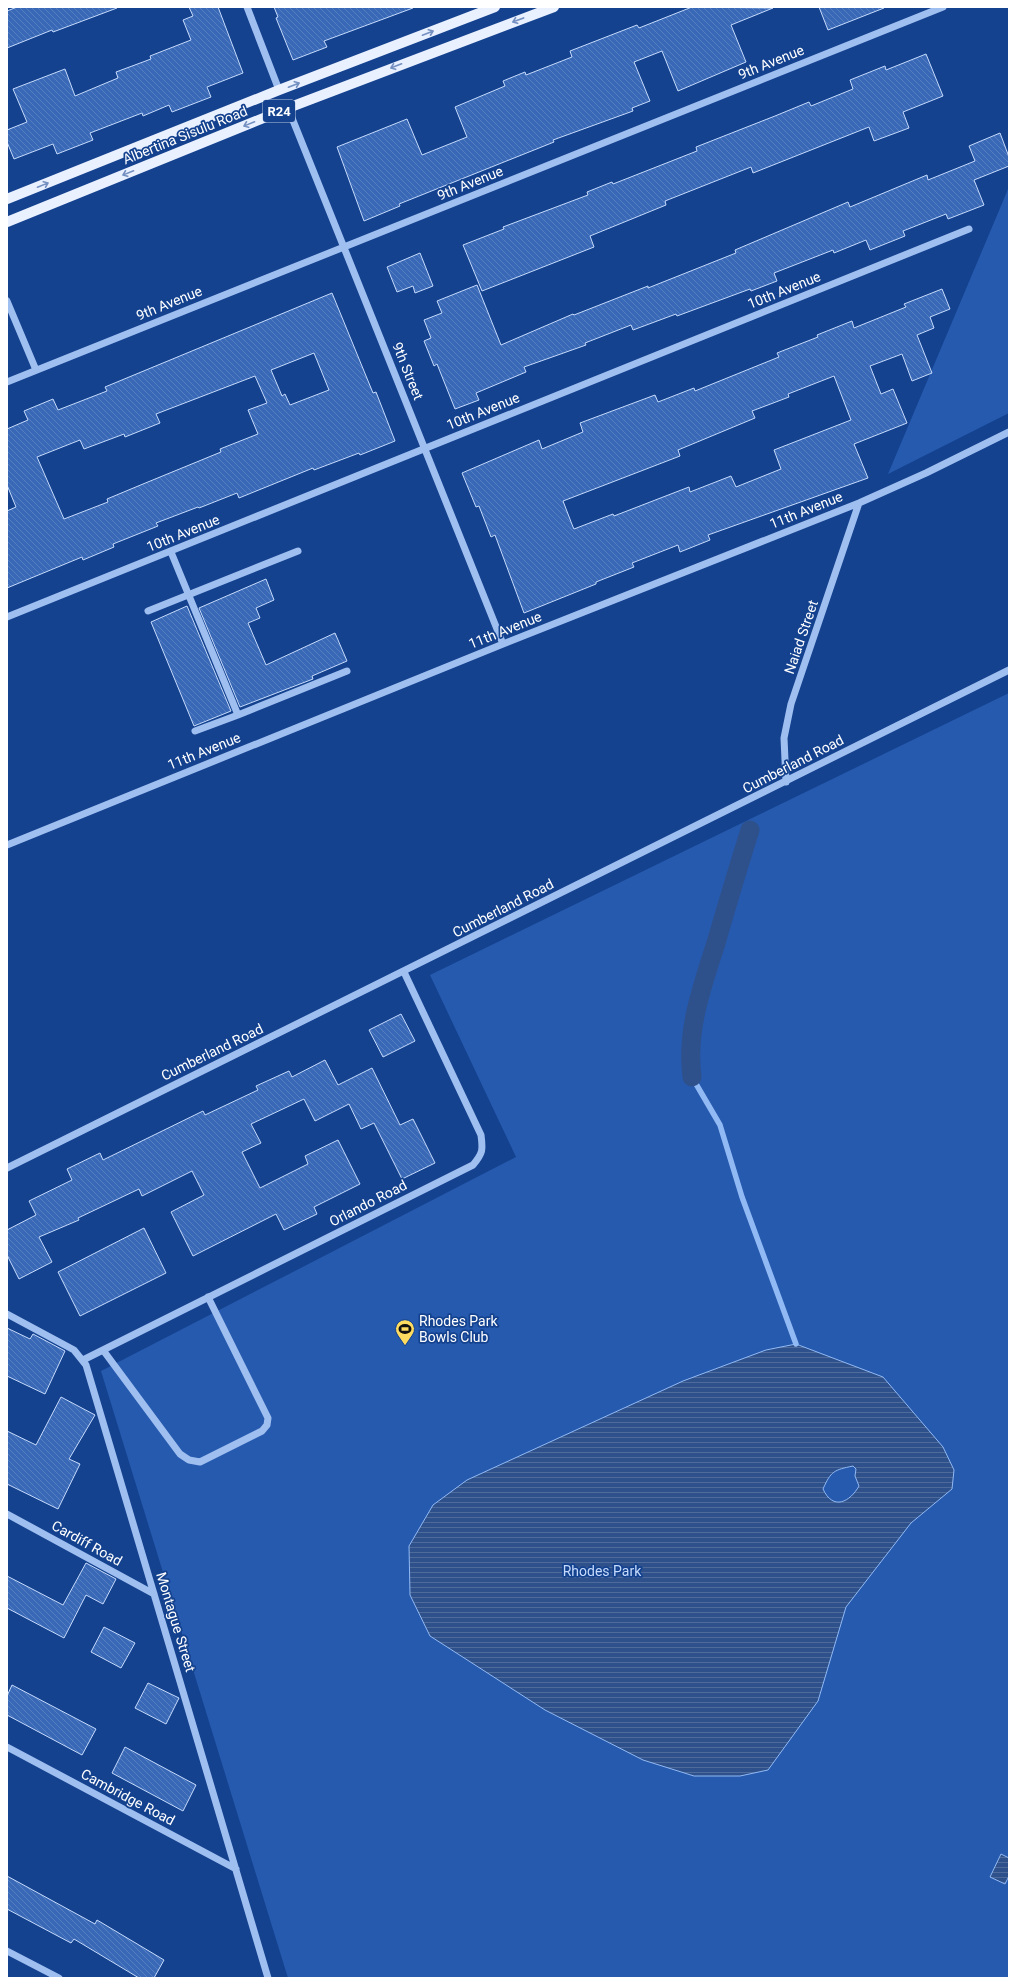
<svg xmlns="http://www.w3.org/2000/svg" width="1016" height="1985" font-family="Roboto,sans-serif">
	<defs>
		<pattern id="water-rules" width="6" height="5" patternUnits="userSpaceOnUse"><rect width="6" height="5" fill="#2f518b"/><path d="M0 2.5h6" fill="none" stroke="#4e6b9c"/></pattern>
		<pattern id="building-back-hatch" width="6" height="6" patternUnits="userSpaceOnUse"><rect width="6" height="6" fill="#3868b6"/><path d="M-1 5l2 2M0 0l6 6M5-1l2 2" fill="none" stroke="#567fc1"/></pattern>
	</defs>
	<rect width="100%" height="100%" fill="#14428f"/>
	<path fill="#265aae" d="M 1009,186 L 1009,413 L 888,474 L 1006,194 Z
		M 1009,693 L 1009,1978 L 288,1978 L 101,1371 L 516,1157 L 430,975 Z"/>
	<path fill="url(#water-rules)" stroke="#91b9f4" fill-rule="evenodd" d="M 796,1344 L 883,1377 L 943,1447 L 954,1470 L 952,1489 L 911,1523 L 846,1607 L 818,1701 L 768,1770 L 740,1776 L 694,1776 L 643,1760 L 545,1710 L 430,1636 L 410,1595 L 409,1546 L 433,1505 L 467,1480 L 683,1381 L 766,1350 ZM 853,1466 L 856,1469 L 855,1476 L 859,1486 C 850,1502 833,1511 823,1489 C 831,1471 834,1470 853,1466 Z
		M 1001,1854 L 1009,1858 L 1009,1876 L 1005,1884 L 990,1877 Z"/>
	<g fill="none" stroke-linecap="round" stroke-linejoin="round">
		<path stroke="#91b9f4" stroke-width="5.5" d="M 692,1077 L 720,1125 L 742,1197 L 796,1344"/>
		<path stroke="#2f518b" stroke-width="19" d="M 692,1077 C 686,1030 702,987 716,943 C 727,905 738,868 750,830"/>
	</g>
	<path fill="url(#building-back-hatch)" stroke="#c6dbfc" fill-rule="evenodd" d="M 17,7 L 116,7 L 117,8 L 53,32 L 52,30 L 7,48 L 7,11 Z
		M 189,7 L 218,7 L 243,73 L 207,87 L 211,97 L 172,112 L 169,105 L 143,116 L 142,113 L 90,133 L 93,140 L 57,154 L 53,144 L 14,159 L 7,142 L 7,130 L 27,122 L 13,89 L 65,69 L 75,96 L 118,78 L 116,72 L 151,59 L 150,56 L 191,40 L 183,20 L 193,16 Z
		M 274,7 L 413,7 L 413,8 L 324,41 L 327,47 L 293,60 L 276,18 L 278,17 Z
		M 692,7 L 773,8 L 731,25 L 746,62 L 678,91 L 662,51 L 634,62 L 650,101 L 632,108 L 633,111 L 553,140 L 554,142 L 399,204 L 400,206 L 364,221 L 337,147 L 407,119 L 422,155 L 467,137 L 455,107 L 505,86 L 503,81 L 525,72 L 526,75 L 572,57 L 570,51 L 637,25 L 639,28 Z
		M 819,7 L 884,7 L 884,8 L 828,30 Z
		M 926,54 L 943,96 L 903,112 L 909,128 L 874,141 L 869,127 L 753,173 L 751,167 L 665,201 L 666,205 L 590,236 L 594,247 L 482,291 L 463,245 L 504,229 L 503,227 L 588,195 L 587,192 L 612,182 L 613,184 L 697,151 L 696,147 L 775,116 L 809,102 L 811,106 L 853,89 L 850,80 L 885,66 L 886,70 Z
		M 1000,133 L 1009,157 L 1009,166 L 974,180 L 984,205 L 948,219 L 946,214 L 903,231 L 905,236 L 870,250 L 866,240 L 834,253 L 833,250 L 774,273 L 777,281 L 751,291 L 750,289 L 677,316 L 676,314 L 633,330 L 631,325 L 585,343 L 586,345 L 524,367 L 526,372 L 476,393 L 479,400 L 455,409 L 437,364 L 434,366 L 424,341 L 431,338 L 424,320 L 442,313 L 437,301 L 477,285 L 501,345 L 573,314 L 574,315 L 648,286 L 648,288 L 736,253 L 735,250 L 848,202 L 850,207 L 927,175 L 928,180 L 975,161 L 969,146 Z
		M 420,253 L 433,286 L 415,293 L 413,286 L 397,292 L 387,267 Z
		M 942,289 L 950,309 L 930,317 L 934,328 L 917,335 L 932,373 L 912,381 L 902,354 L 870,366 L 881,394 L 893,389 L 907,423 L 854,444 L 868,478 L 708,535 L 710,540 L 680,552 L 678,545 L 632,563 L 634,567 L 596,582 L 596,584 L 524,613 L 495,535 L 491,537 L 479,506 L 476,507 L 462,473 L 539,440 L 542,449 L 583,432 L 580,423 L 655,395 L 658,402 L 694,388 L 695,391 L 779,357 L 777,353 L 818,337 L 817,335 L 852,321 L 854,328 L 906,307 L 904,304 ZM 834,376 L 851,420 L 774,450 L 781,469 L 736,487 L 731,476 L 690,492 L 689,487 L 614,516 L 613,514 L 574,529 L 573,527 L 563,501 L 680,456 L 678,450 L 755,418 L 752,411 L 789,397 L 788,394 Z
		M 332,293 L 373,393 L 376,392 L 395,441 L 360,455 L 359,453 L 314,470 L 313,468 L 239,498 L 237,493 L 199,508 L 198,507 L 156,523 L 158,526 L 113,544 L 114,547 L 83,560 L 82,557 L 7,588 L 7,511 L 16,507 L 7,485 L 7,429 L 28,420 L 24,411 L 53,399 L 58,410 L 107,391 L 105,387 ZM 314,353 L 329,390 L 290,405 L 285,394 L 282,396 L 271,370 ZM 255,376 L 267,403 L 248,410 L 258,434 L 220,449 L 221,452 L 143,484 L 107,499 L 108,502 L 64,519 L 37,457 L 80,440 L 84,449 L 124,434 L 125,437 L 160,423 L 156,414 Z
		M 266,579 L 274,600 L 256,608 L 260,618 L 248,623 L 266,665 L 335,633 L 347,661 L 312,676 L 313,679 L 240,707 L 199,608 Z
		M 187,606 L 231,711 L 194,726 L 151,622 Z
		M 401,1014 L 415,1041 L 383,1057 L 369,1030 Z
		M 325,1060 L 338,1085 L 372,1068 L 400,1125 L 413,1119 L 435,1163 L 402,1179 L 374,1123 L 361,1129 L 349,1104 L 315,1121 L 304,1099 L 251,1124 L 261,1143 L 242,1152 L 260,1188 L 308,1164 L 305,1156 L 338,1140 L 360,1184 L 314,1207 L 317,1214 L 284,1230 L 276,1214 L 193,1256 L 171,1212 L 204,1195 L 192,1171 L 142,1196 L 139,1189 L 78,1218 L 79,1220 L 39,1237 L 52,1262 L 19,1279 L 7,1255 L 7,1230 L 36,1215 L 29,1201 L 72,1180 L 67,1169 L 100,1153 L 103,1160 L 203,1111 L 205,1115 L 258,1090 L 256,1086 L 289,1071 L 292,1077 Z
		M 144,1228 L 166,1273 L 80,1316 L 58,1272 Z
		M 7,1328 L 30,1339 L 33,1334 L 65,1351 L 45,1394 L 7,1376 Z
		M 61,1397 L 95,1415 L 69,1459 L 80,1464 L 58,1509 L 7,1484 L 7,1431 L 36,1445 Z
		M 86,1563 L 116,1579 L 103,1604 L 86,1595 L 64,1638 L 7,1608 L 7,1576 L 63,1605 Z
		M 104,1627 L 135,1643 L 121,1668 L 91,1652 Z
		M 148,1683 L 179,1698 L 166,1724 L 135,1708 Z
		M 12,1685 L 96,1729 L 82,1755 L 7,1715 L 7,1696 Z
		M 125,1747 L 196,1785 L 183,1811 L 112,1773 Z
		M 7,1876 L 95,1924 L 97,1920 L 164,1960 L 154,1978 L 139,1978 L 74,1939 L 71,1943 L 7,1909 Z"/>
	<g fill="none" stroke-linecap="round" stroke-linejoin="round">
		<path stroke="#9fbff1" stroke-width="7" d="M 247,7 L 279,90
			M 288,108 L 503,644
			M 7,301 L 36,370
			M 7,382 L 943,7
			M 171,552 L 238,715 L 195,731
			M 148,611 L 298,551
			M 7,617 L 969,229
			M 238,715 L 347,671
			M 786,782 L 784,738 L 791,704 L 859,503
			M 7,845 L 503,644 L 859,503 L 926,473 L 1009,432
			M 7,1168 L 1009,670
			M 7,1314 L 74,1350 L 86,1365 L 268,1978
			M 103,1350 L 180,1454 L 189,1460 L 200,1462 L 262,1431 L 267,1425 L 268,1418 L 208,1297
			M 83,1360 L 473,1165 C 483,1153 483,1150 481,1135 L 404,972
			M 7,1514 L 154,1594
			M 7,1747 L 236,1869
			M 7,1951 L 59,1978"/>
		<path stroke="#e9f0ff" stroke-width="10" d="M 7,199 L 279,90 L 495,7
			M 7,222 L 288,108 L 554,7"/>
	</g>
	<defs><path id="oneway-shaft" d="M-6 0H5M1.5-3L5.5 0L1.5 3" fill="none" stroke-width="1.6" stroke-linecap="round" stroke-linejoin="round"/></defs>
	<g stroke="#7490c1">
		<use href="#oneway-shaft" transform="translate(518 20) rotate(160)"/>
		<use href="#oneway-shaft" transform="translate(428 33) rotate(-21)"/>
		<use href="#oneway-shaft" transform="translate(396 66) rotate(159)"/>
		<use href="#oneway-shaft" transform="translate(294 85) rotate(-21)"/>
		<use href="#oneway-shaft" transform="translate(249 124) rotate(158)"/>
		<use href="#oneway-shaft" transform="translate(128 173) rotate(158)"/>
		<use href="#oneway-shaft" transform="translate(43 185) rotate(-22)"/>
	</g>
	<defs>
		<symbol id="stadium-pin" viewBox="-11 -11 22 30"><path d="M0 17L-7.5 6A9.5 9.5 0 1 1 7.5 6Z" fill="#ffdb5f" stroke="#14428f"/><path d="M0-5a6.5 5 0 1 0 0 10a6.5 5 0 1 0 0-10ZM-3.5-1.8h7v3.6h-7Z" fill="#111"/></symbol>
	</defs>
	<g fill-rule="evenodd">
		<use href="#stadium-pin" x="394" y="1318" width="22" height="30"/>
	</g>
	<g text-anchor="middle" dominant-baseline="central" stroke-width="3.5" stroke-linejoin="round" paint-order="stroke">
		<rect fill="#14428f" stroke="#b8c6dd" stroke-width="1" x="263" y="100" width="32" height="22" rx="3"/>
		<g font-size="13" font-weight="bold" fill="#fff">
			<text x="279" y="111">R24</text>
		</g>
		<g font-size="14" fill="#fff" stroke="#14428f">
			<text transform="translate(771 62) rotate(-22)">9th Avenue</text>
			<text transform="translate(185 135) rotate(-22)">Albertina Sisulu Road</text>
			<text transform="translate(470 183) rotate(-22)">9th Avenue</text>
			<text transform="translate(784 290) rotate(-22)">10th Avenue</text>
			<text transform="translate(169 303) rotate(-22)">9th Avenue</text>
			<text transform="translate(408 371) rotate(68)">9th Street</text>
			<text transform="translate(483 411) rotate(-22)">10th Avenue</text>
			<text transform="translate(806 510) rotate(-22)">11th Avenue</text>
			<text transform="translate(183 533) rotate(-22)">10th Avenue</text>
			<text transform="translate(505 630) rotate(-22)">11th Avenue</text>
			<text transform="translate(801 637) rotate(-71)">Naiad Street</text>
			<text transform="translate(204 751) rotate(-22)">11th Avenue</text>
			<text transform="translate(793 764) rotate(-27)">Cumberland Road</text>
			<text transform="translate(503 908) rotate(-27)">Cumberland Road</text>
			<text transform="translate(212 1052) rotate(-26)">Cumberland Road</text>
			<text transform="translate(368 1203) rotate(-27)">Orlando Road</text>
			<text transform="translate(87 1543) rotate(29)">Cardiff Road</text>
			<text transform="translate(176 1622) rotate(73)">Montague Street</text>
			<text transform="translate(128 1797) rotate(28)">Cambridge Road</text>
		</g>
		<g font-size="14" fill="#fff" stroke="#14428f" text-anchor="start">
			<text x="419" y="1321">Rhodes Park<tspan x="419" dy="16">Bowls Club</tspan></text>
		</g>
		<g font-size="14" fill="#c6dbfc" stroke="#14428f">
			<text x="602" y="1571">Rhodes Park</text>
		</g>
	</g>
	<rect width="1016" height="1985" fill="none" stroke="#ffffff" stroke-width="16"/>
</svg>
